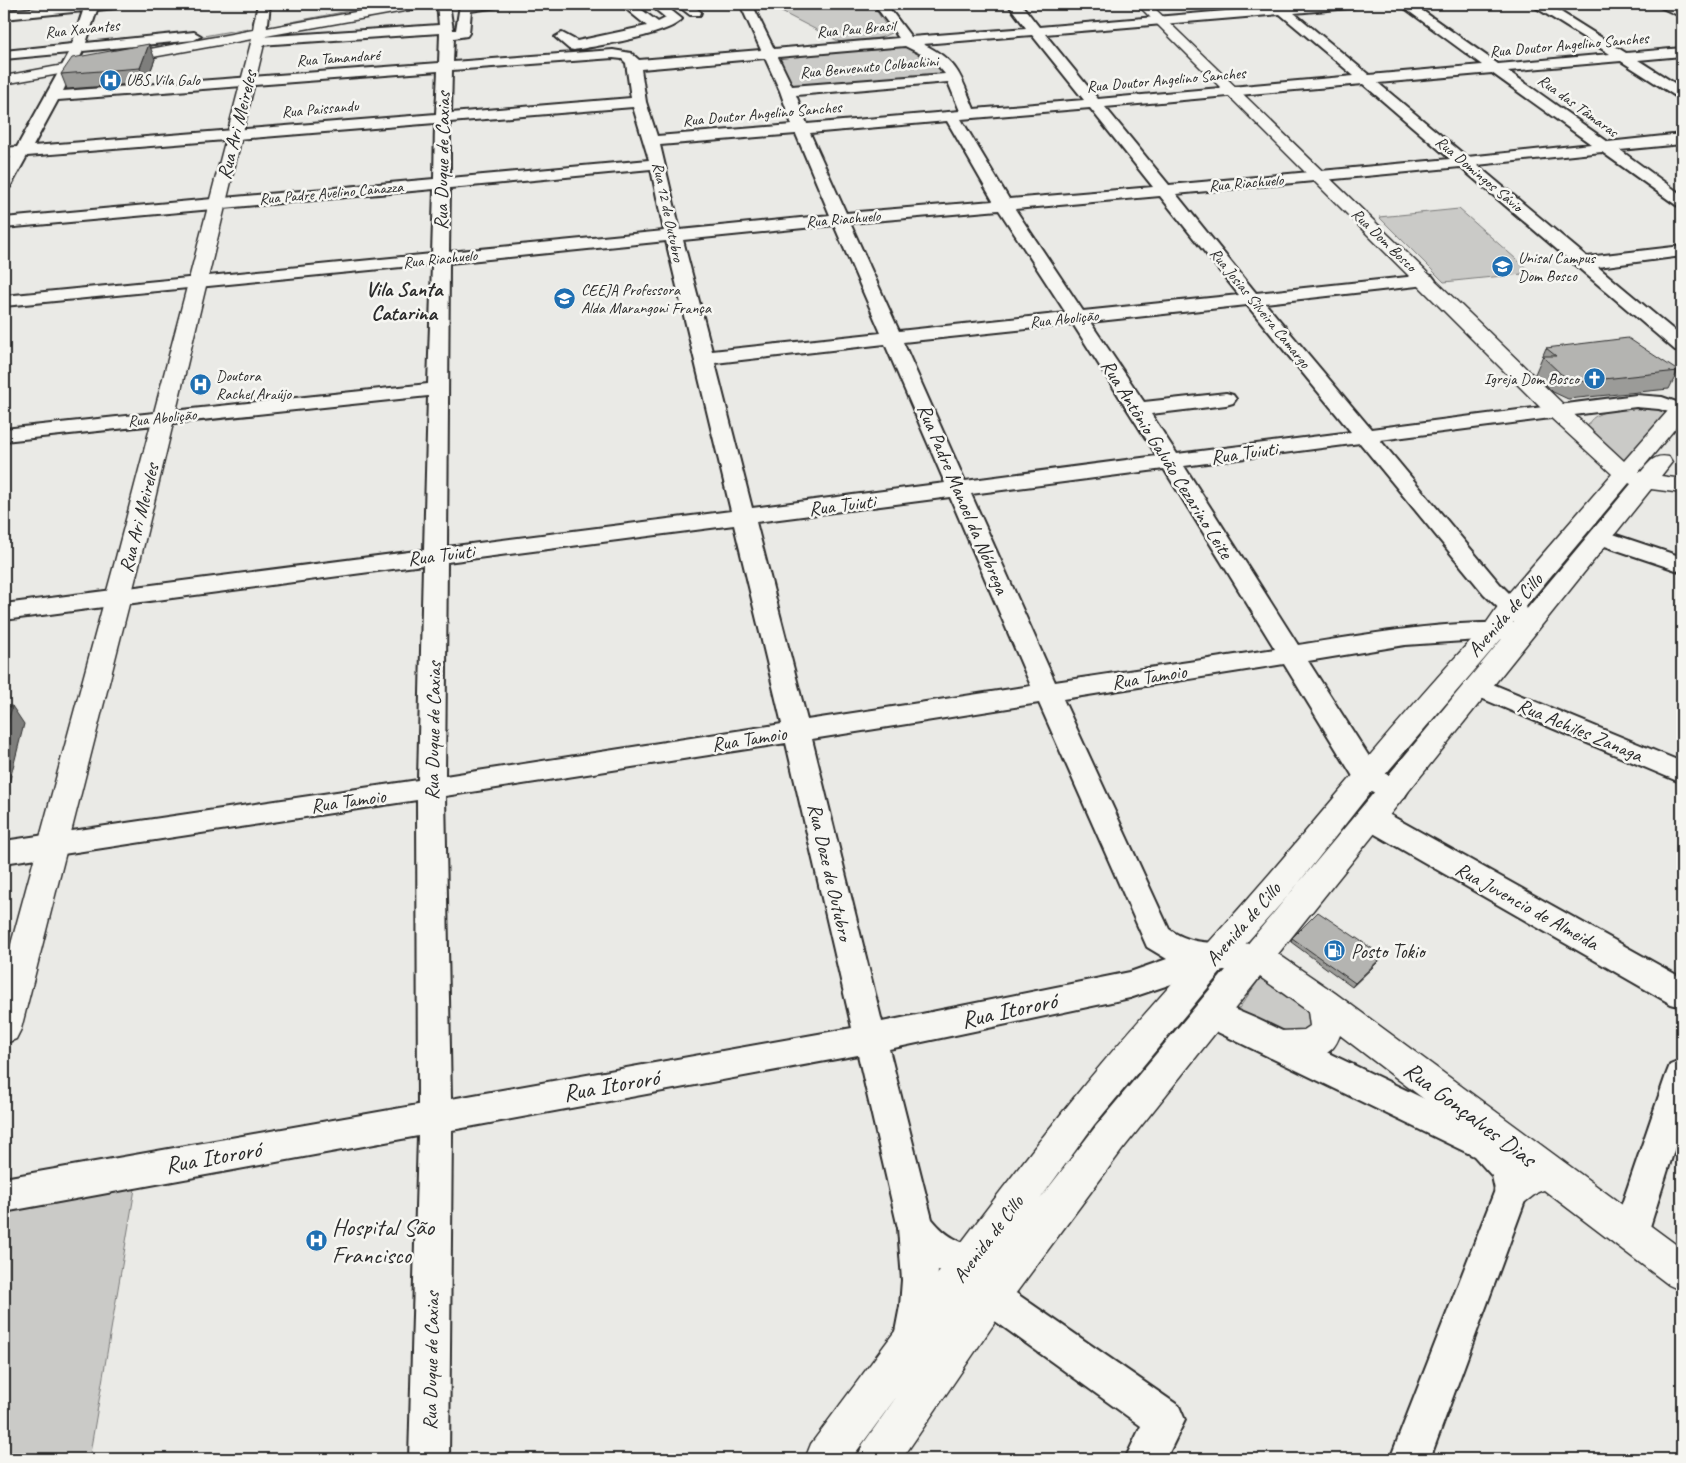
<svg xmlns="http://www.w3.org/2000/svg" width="1686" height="1463" font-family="Caveat,sans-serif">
	<rect width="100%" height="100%" fill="#eaeae6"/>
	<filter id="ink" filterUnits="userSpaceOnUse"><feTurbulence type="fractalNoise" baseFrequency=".02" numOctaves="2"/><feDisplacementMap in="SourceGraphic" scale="10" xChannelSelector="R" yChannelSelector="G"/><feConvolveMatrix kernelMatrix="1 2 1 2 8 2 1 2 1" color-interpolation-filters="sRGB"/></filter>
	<g filter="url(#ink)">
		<path fill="#cacac7" stroke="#7a7a79" d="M 384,4 L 407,4 L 298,23 L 291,22 Z
			M 766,4 L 872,4 L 891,33 L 880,38 L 840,42 Z
			M 248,28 L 247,32 L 103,58 L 103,54 Z
			M 907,44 L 934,58 L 948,74 L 791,88 L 773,55 Z
			M 1459,209 L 1532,273 L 1444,282 L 1379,217 Z
			M 1625,406 L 1653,407 L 1667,411 L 1625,466 L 1588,431 C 1585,414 1612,410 1625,406 Z
			M 1261,977 L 1310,1008 L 1313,1020 L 1309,1030 L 1290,1034 L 1237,1011 Z
			M 136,1183 L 89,1459 L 4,1459 L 4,1208 Z"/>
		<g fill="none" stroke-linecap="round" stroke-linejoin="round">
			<defs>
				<path id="minor" d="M 79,4 L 121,4 L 115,8 L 97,10 L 86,43 L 194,32 L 201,36 L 194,40 L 83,51 L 63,91 L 439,63 L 440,33 L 259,45 L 252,41 L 259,37 L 439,25 L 437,4 L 449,4 L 453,30 L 456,30 L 460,5 L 498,4 L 497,7 L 471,11 L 469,33 L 467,36 L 454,38 L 453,62 L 613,50 L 631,53 L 639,60 L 761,50 L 740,4 L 752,4 L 774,49 L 899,38 L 874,4 L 886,4 L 911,37 L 1026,28 L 1008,4 L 1021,4 L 1039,27 L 1272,7 L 1270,4 L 1283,4 L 1286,6 L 1356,4 L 1355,7 L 1350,8 L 1294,13 L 1369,75 L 1482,65 L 1399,4 L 1413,4 L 1498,64 L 1610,54 L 1535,7 L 1534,4 L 1548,4 L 1626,53 L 1682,48 L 1682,56 L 1638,60 L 1682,88 L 1682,98 L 1677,97 L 1621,61 L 1508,71 L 1608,142 L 1682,134 L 1682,144 L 1620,150 L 1682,195 L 1682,207 L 1676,205 L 1602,152 L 1477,165 L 1587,257 L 1682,246 L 1682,256 L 1598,267 L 1682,337 L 1682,352 L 1675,350 L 1460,167 L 1176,194 L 1256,293 L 1426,275 L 1432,276 L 1435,280 L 1432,284 L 1426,285 L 1265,303 L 1371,429 L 1636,395 L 1662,397 L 1682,404 L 1682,416 L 1659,409 L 1636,407 L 1380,440 L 1500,584 L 1518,602 L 1538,617 L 1541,623 L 1538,629 L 1532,630 L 1533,632 L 1530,638 L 1521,640 L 1494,639 L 1405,645 L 1308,661 L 1377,769 L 1404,784 L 1408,791 L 1404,798 L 1394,801 L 1384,798 L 1357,783 L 1284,664 L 1063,699 L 1169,929 C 1202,953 1234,936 1268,948 L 1272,957 L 1268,966 L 1257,970 L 1213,970 L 1130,998 L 889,1049 L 932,1219 C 953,1245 969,1243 997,1254 L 1002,1267 L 997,1280 L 1179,1406 L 1185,1420 L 1166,1459 L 1125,1459 L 1141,1426 L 977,1308 L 972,1295 L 976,1284 L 938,1270 L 935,1319 L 927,1345 L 914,1351 L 901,1345 L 895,1332 L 900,1306 L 902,1280 L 898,1228 L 858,1055 L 452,1130 L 449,1459 L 409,1459 L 418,1136 L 4,1212 L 4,1178 L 418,1105 L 417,800 L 4,863 L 4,841 L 418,780 L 423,565 L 4,620 L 4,604 L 424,550 L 428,396 L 4,441 L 4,429 L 428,384 L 432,264 L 4,306 L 4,296 L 432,254 L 434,189 L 4,228 L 4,218 L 434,179 L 435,123 L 27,156 L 10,187 L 4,189 L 4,170 L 11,157 L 4,158 L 4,148 L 17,147 L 69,53 L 4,59 L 4,51 L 72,44 L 83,11 L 4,19 L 4,11 ZM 1280,14 L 1354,76 L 1098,99 L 1045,34 ZM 1032,35 L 1084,100 L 974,109 C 960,75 959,62 923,44 ZM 905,46 L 933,60 L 945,74 L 792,86 L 778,57 ZM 613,58 L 622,59 L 626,63 L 631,98 L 451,113 L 452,70 ZM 765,58 L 780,91 L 792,125 L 657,136 L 646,102 L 641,69 ZM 438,71 L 436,114 L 33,146 L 58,100 ZM 1492,73 L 1591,144 L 1467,157 L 1378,83 ZM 948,82 L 960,111 L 807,124 L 796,95 ZM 1363,84 L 1450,159 L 1169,185 L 1105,107 ZM 633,107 L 649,160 L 450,178 L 450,122 ZM 1090,108 L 1153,187 L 1009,199 L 961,119 ZM 947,121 L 993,201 L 846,213 L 810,133 ZM 796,134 L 830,215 L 680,230 L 660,145 ZM 651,169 L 664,231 L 449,252 L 450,188 ZM 1160,196 L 1239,295 L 1083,311 L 1015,209 ZM 999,210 L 1066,313 L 899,331 L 850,223 ZM 834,225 L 881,333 L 712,351 L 683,240 ZM 666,241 L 731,511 L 447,547 L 449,263 ZM 1247,305 L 1351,432 L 1177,454 L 1151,414 L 1226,405 L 1233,403 L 1236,399 L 1233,395 L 1226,393 L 1144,402 L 1090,322 ZM 1073,324 L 1157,456 L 965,481 L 903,342 ZM 885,344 L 945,483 L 752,508 L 715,363 ZM 1360,443 L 1484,594 L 1514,623 C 1441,621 1369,634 1298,645 L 1184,466 ZM 1164,469 L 1275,649 L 1055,682 L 971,494 ZM 950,497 L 1031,686 L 807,720 L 756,522 ZM 734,525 L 782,724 L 445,776 L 447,562 ZM 1039,703 L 1147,947 L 1167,959 L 1130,972 L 882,1022 L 812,739 ZM 786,743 L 852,1028 L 451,1099 L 445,796 Z
					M 258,4 L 270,4 L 268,23 L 261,27 L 254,23 Z
					M 620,4 L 634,4 L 658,22 L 666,18 L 649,4 L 663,4 L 682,19 C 669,35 596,46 574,50 L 569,49 L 555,37 L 562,33 L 577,41 L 647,26 Z
					M 676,4 L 691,4 L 701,12 L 700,15 L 690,15 Z
					M 1659,4 L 1674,4 L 1682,8 L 1682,17 L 1660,7 Z
					M 1601,530 L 1682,557 L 1682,572 L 1593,542 L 1590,537 L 1593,532 Z
					M 1478,678 L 1682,762 L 1682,783 L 1469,693 L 1465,687 L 1469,681 Z
					M 1371,807 L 1381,810 L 1682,978 L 1682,1007 L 1671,1004 L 1361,826 L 1357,818 L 1361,810 Z
					M 1210,999 L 1257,1019 L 1498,1134 C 1519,1155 1524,1160 1529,1190 L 1430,1459 L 1390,1459 L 1495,1190 L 1492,1176 L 1474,1156 L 1199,1023 L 1194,1013 L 1199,1003 Z
					M 1682,1060 L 1682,1125 L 1648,1233 L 1643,1245 L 1630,1251 L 1617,1245 L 1612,1233 L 1666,1075 L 1670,1065 Z"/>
				<path id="major" d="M 400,4 L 428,4 L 421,8 L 266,36 L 139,565 L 21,1029 L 16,1039 L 4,1044 L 4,970 L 114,565 L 252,39 L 4,84 L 4,76 L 253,30 L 254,23 L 261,19 L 266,20 L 267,28 Z
					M 1137,4 L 1150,4 L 1566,407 L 1624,461 L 1675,403 L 1682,401 L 1682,420 L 1639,472 L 1641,472 C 1650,462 1654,454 1669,457 L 1672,462 L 1661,476 L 1682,479 L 1682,493 L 1651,489 L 1278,954 L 1335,993 L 1682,1249 L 1682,1291 L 1669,1285 L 1544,1190 L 1538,1192 L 1525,1202 L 1512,1208 L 1499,1202 L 1494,1190 L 1499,1178 L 1513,1167 L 1340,1035 C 1338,1040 1336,1045 1332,1049 C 1316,1063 1287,1063 1269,1057 L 1264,1046 L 1269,1035 L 1281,1031 L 1304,1030 L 1310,1026 L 1308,1011 L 1260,977 L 1122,1150 L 1004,1309 L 902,1459 L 857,1459 L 863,1444 L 897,1396 L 851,1459 L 805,1459 L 811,1444 C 896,1330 980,1215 1069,1104 C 1133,1023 1205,949 1272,871 C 1343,788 1411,704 1485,625 L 1501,602 L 1612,474 L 1550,417 ZM 1629,483 L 1631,484 L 1096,1126 L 1040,1199 L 1094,1125 L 1226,966 L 1293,890 L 1377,784 L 1503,637 L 1519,614 Z"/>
			</defs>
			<use href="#minor" stroke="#2b2b2b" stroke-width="4"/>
			<use href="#major" stroke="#2b2b2b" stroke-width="3"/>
			<use href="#minor" fill="#f6f6f2" fill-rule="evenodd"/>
			<use href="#major" fill="#f6f6f2" fill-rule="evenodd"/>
		</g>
		<path fill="#9b9b98" stroke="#2b2b2b" d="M 155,59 L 146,83 L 67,89 L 61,74 Z
			M 1546,348 L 1678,371 L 1669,389 L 1568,399 L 1553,392 L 1535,374 Z
			M 1292,938 L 1380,960 L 1352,987 L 1291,942 Z"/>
		<path fill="#7e7e7c" stroke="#2b2b2b" d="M 149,44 L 155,59 L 146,83 L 140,68 Z
			M 12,706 L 24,724 L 4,803 L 4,737 Z
			M 1383,956 L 1380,960 L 1352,987 L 1355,983 Z"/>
		<path fill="#b4b4b1" stroke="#2b2b2b" d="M 149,44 L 140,68 L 61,74 L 72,58 Z
			M 1628,338 L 1678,371 L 1576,382 L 1561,374 L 1542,356 L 1556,356 L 1546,348 Z
			M 12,706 L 4,737 L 4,707 Z
			M 1318,912 L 1383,956 L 1355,983 L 1292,938 Z"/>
	</g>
	<defs>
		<symbol id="hospital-disc" viewBox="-11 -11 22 22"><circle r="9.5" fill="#1f6fb2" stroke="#f6f6f2"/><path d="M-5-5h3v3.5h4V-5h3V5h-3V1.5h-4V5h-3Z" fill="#fff"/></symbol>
		<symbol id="university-disc" viewBox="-11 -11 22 22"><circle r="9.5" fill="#1f6fb2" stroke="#f6f6f2"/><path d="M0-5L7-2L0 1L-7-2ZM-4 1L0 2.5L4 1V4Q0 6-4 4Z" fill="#fff"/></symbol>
		<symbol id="school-disc" viewBox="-11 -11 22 22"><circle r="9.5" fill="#1f6fb2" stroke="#f6f6f2"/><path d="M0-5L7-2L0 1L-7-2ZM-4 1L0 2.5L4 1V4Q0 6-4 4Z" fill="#fff"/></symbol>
		<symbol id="church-disc" viewBox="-11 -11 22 22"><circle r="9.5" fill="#1f6fb2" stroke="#f6f6f2"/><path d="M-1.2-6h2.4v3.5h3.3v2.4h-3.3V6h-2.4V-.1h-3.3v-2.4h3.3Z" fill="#fff"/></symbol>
		<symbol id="fuel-disc" viewBox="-11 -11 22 22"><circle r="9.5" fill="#1f6fb2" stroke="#f6f6f2"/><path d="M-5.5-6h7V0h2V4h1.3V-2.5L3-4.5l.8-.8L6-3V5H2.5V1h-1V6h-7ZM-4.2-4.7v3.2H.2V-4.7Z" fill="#fff"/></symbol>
	</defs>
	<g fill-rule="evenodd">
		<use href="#hospital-disc" x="98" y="68" width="25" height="25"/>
		<use href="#university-disc" x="1490" y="254" width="25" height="25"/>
		<use href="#school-disc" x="552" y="286" width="25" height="25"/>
		<use href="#church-disc" x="1582" y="366" width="25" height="25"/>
		<use href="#hospital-disc" x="188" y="372" width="25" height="25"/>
		<use href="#fuel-disc" x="1322" y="938" width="25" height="25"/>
		<use href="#hospital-disc" x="304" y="1228" width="25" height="25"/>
	</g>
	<g text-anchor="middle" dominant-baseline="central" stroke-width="5" stroke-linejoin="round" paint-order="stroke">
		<g font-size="16" fill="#2b2b2b" stroke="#f6f6f2">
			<text transform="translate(82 29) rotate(-6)">Rua Xavantes</text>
			<text transform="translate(856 29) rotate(-5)">Rua Pau Brasil</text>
			<text transform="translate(1569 45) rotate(-5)">Rua Doutor Angelino Sanches</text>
			<text transform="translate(338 58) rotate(-4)">Rua Tamandaré</text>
			<text transform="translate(869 67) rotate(-5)">Rua Benvenuto Colbachini</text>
			<text transform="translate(1166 80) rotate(-5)">Rua Doutor Angelino Sanches</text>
			<text transform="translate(1578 106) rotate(36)">Rua das Tâmaras</text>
			<text transform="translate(320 109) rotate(-5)">Rua Paissandu</text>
			<text transform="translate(762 114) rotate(-5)">Rua Doutor Angelino Sanches</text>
			<text transform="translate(1479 174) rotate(40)">Rua Domingos Sávio</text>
			<text transform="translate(1246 183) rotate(-5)">Rua Riachuelo</text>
			<text transform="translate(331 193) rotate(-5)">Rua Padre Avelino Canazza</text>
			<text transform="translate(668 212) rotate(78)">Rua 12 de Outubro</text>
			<text transform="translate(843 219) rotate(-5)">Rua Riachuelo</text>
			<text transform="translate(1384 240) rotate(44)">Rua Dom Bosco</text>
			<text transform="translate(440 259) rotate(-6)">Rua Riachuelo</text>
			<text transform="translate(1260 308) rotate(51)">Rua Josias Silveira Camargo</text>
			<text transform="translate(1064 319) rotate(-6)">Rua Abolição</text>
			<text transform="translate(162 418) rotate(-6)">Rua Abolição</text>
		</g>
		<g font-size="16" fill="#2b2b2b" stroke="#f6f6f2" text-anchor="start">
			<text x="126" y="80">UBS Vila Galo</text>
			<text x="1518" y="258">Unisal Campus<tspan x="1518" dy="18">Dom Bosco</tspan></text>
			<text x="581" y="290">CEEJA Professora<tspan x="581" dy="18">Alda Marangoni França</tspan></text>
			<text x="216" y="376">Doutora<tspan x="216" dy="18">Rachel Araújo</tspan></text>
			<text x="1579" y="379" text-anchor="end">Igreja Dom Bosco</text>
		</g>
		<g font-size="20" fill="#2b2b2b" stroke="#f6f6f2">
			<text transform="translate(237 125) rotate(-76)">Rua Ari Meireles</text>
			<text transform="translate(442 161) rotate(-89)">Rua Duque de Caxias</text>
			<text transform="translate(1244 453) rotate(-8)">Rua Tuiuti</text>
			<text transform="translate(1167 459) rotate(58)">Rua Antônio Galvão Cezarino Leite</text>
			<text transform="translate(963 499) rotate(67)">Rua Padre Manoel da Nóbrega</text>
			<text transform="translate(842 505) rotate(-7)">Rua Tuiuti</text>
			<text transform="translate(139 518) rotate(-76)">Rua Ari Meireles</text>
			<text transform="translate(441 555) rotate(-7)">Rua Tuiuti</text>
			<text transform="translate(1505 615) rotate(-49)">Avenida de Cillo</text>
			<text transform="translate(1149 677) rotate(-9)">Rua Tamoio</text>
			<text transform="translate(1580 730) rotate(23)">Rua Achiles Zanaga</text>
			<text transform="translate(433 731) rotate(-89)">Rua Duque de Caxias</text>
			<text transform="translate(749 739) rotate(-9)">Rua Tamoio</text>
			<text transform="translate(348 801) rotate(-8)">Rua Tamoio</text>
			<text transform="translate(830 872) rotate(77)">Rua Doze de Outubro</text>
			<text transform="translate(1527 906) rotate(29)">Rua Juvencio de Almeida</text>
			<text transform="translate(1243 924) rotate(-49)">Avenida de Cillo</text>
			<text transform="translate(988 1239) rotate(-53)">Avenida de Cillo</text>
			<text transform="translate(431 1361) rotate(-89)">Rua Duque de Caxias</text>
		</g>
		<g font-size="20" fill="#2b2b2b" stroke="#f6f6f2" text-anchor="start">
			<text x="1351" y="951">Posto Tokio</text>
		</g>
		<g font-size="21" font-weight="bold" fill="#2b2b2b" stroke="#f6f6f2">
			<text x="404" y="289">Vila Santa<tspan x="404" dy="24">Catarina</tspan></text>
		</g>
		<g font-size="24" fill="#2b2b2b" stroke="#f6f6f2">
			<text transform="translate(1009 1010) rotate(-12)">Rua Itororó</text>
			<text transform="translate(611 1085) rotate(-10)">Rua Itororó</text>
			<text transform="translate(1470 1114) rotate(37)">Rua Gonçalves Dias</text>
			<text transform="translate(213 1157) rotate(-10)">Rua Itororó</text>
		</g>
		<g font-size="24" fill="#2b2b2b" stroke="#f6f6f2" text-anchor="start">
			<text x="332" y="1227">Hospital São<tspan x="332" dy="28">Francisco</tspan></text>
		</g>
	</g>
	<rect width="1686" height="1463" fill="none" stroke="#f6f6f2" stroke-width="20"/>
	<rect x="10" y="10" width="1666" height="1443" fill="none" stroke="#2b2b2b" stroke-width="2" filter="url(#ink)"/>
</svg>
